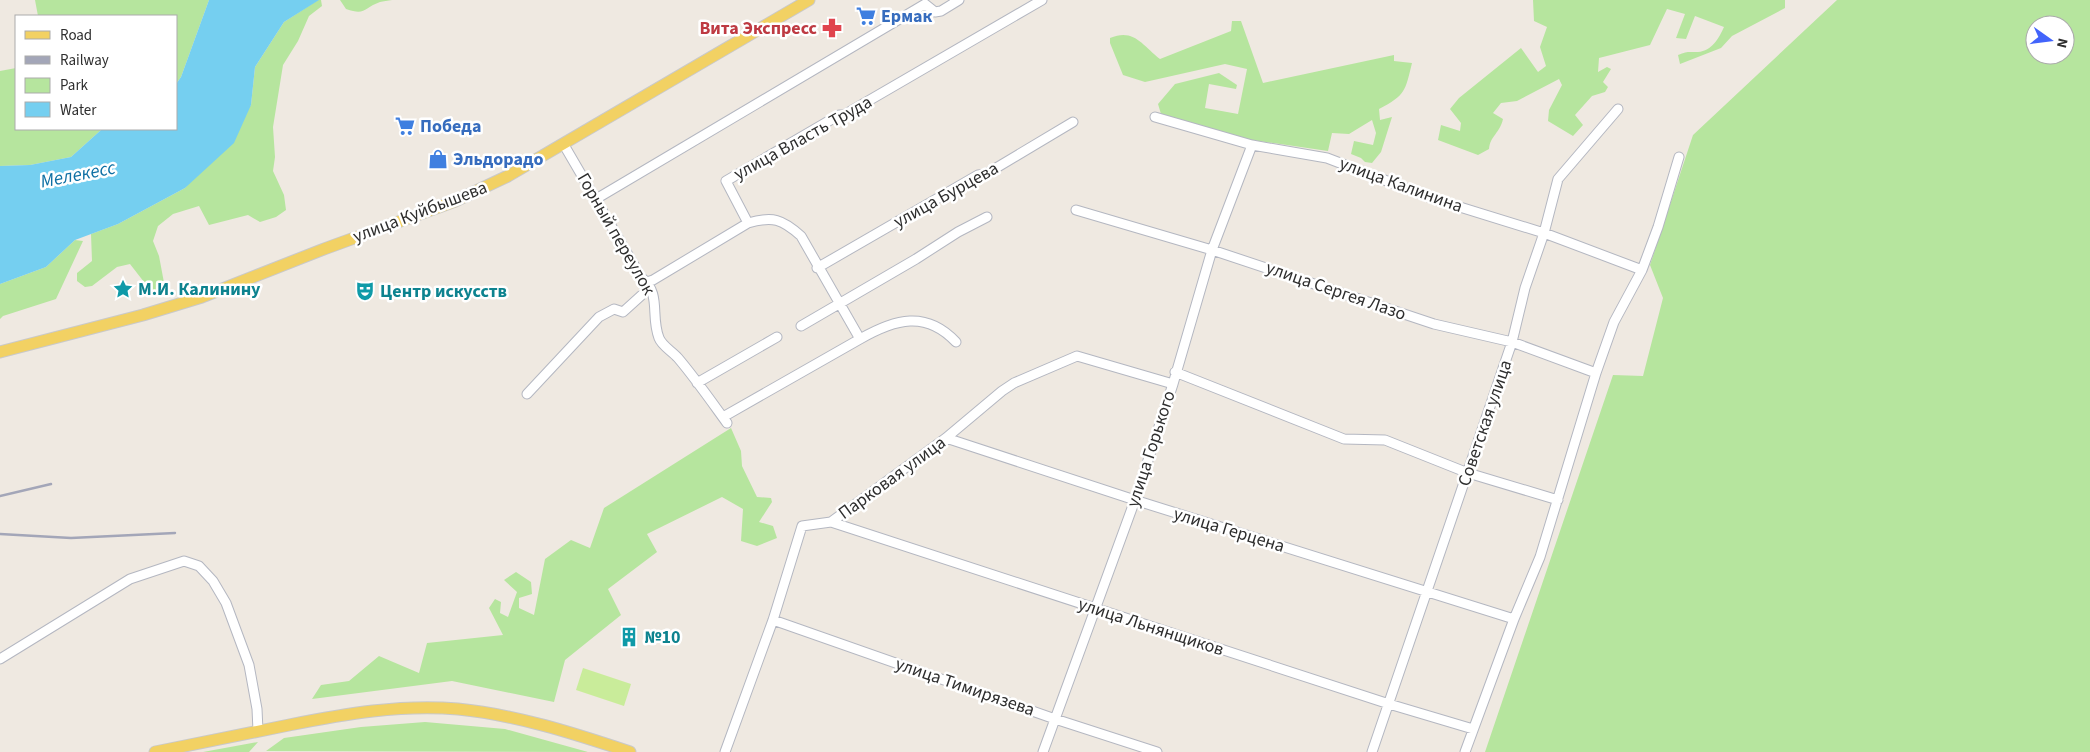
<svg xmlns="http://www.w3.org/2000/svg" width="2090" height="752" font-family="'Source Sans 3',sans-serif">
	<rect width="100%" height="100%" fill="#efe9e1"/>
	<path fill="#b6e59e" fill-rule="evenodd" d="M 35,0 L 209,0 L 181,77 L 176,84 L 176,16 L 38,16 Z
		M 318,0 L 321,0 L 322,6 L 309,16 L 298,41 L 283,65 L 273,127 L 275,157 L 273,171 L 284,195 L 286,210 L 276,217 L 260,222 L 248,215 L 209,225 L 199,206 L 173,214 L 158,226 L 153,241 L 159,256 L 165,288 L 160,292 L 151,291 L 130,264 L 117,267 L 92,286 L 85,287 L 77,281 L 77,273 L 92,261 L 91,234 L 118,224 L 185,188 L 251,105 L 255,67 L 284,22 Z
		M 340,0 L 392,0 C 388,1 383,1 380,2 C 363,8 366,16 346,9 Z
		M 1533,0 L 1785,0 L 1785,8 L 1732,36 L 1721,48 L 1680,64 L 1678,55 C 1687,51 1689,52 1698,52 C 1712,51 1719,38 1724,27 L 1695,16 L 1686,39 L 1676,38 L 1685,14 L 1667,9 L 1650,45 L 1599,58 L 1598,72 L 1607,67 L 1611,69 L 1603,82 L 1608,87 L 1605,92 L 1592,96 L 1575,115 L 1583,125 L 1573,136 L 1548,121 L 1549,110 L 1562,85 L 1559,79 L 1517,101 L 1501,103 L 1493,113 L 1503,119 C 1500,133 1490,136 1489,149 L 1478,155 L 1438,140 L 1441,125 L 1460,131 L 1461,123 L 1450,109 L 1459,98 L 1521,48 L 1538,72 L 1546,66 L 1540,47 L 1547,27 L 1534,21 Z
		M 1837,0 L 2090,0 L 2090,752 L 1485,752 L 1613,375 L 1643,376 L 1663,298 L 1650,265 L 1693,135 ZM 2035,25 L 2065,25 L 2065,55 L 2035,55 Z
		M 1232,21 L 1241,21 L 1263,83 L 1394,55 L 1394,61 L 1412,63 C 1405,91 1406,95 1379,109 L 1380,120 L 1392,117 L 1381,152 L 1372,163 L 1365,162 L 1361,158 L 1351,154 L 1354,141 L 1373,145 L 1376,133 L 1372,120 L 1349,134 L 1332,133 L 1328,151 L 1252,140 L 1161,114 L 1158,104 L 1175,84 L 1219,73 L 1237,85 L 1236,89 L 1209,84 L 1205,108 L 1238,114 L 1247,69 L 1225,64 L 1145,82 L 1123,75 L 1110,43 L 1110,38 C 1134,28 1142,45 1160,59 L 1231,31 Z
		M 16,68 L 16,129 L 106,129 L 101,130 L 71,157 L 30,165 L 0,166 L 0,71 Z
		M 75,240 L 83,241 L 56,299 L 3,316 L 0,319 L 0,284 L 46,267 Z
		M 731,428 L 741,451 L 742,466 L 757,497 L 771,498 L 772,502 L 759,522 L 773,526 L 777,538 L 757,546 L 741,541 L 743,509 L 722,497 L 647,534 L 657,552 L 608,589 L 621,615 L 565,660 L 554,702 L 452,681 L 312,699 L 321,685 L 349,681 L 379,656 L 419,673 L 427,643 L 503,635 L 489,608 L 495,599 L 501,602 L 500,613 L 508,617 L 517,592 L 504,580 L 516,572 L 531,582 L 532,594 L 519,598 L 519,608 L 534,615 L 545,559 L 571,540 L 590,548 L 604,508 Z
		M 425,722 L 505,729 L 588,752 L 266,751 L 284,738 L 361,727 Z
		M 258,742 L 249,752 L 203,752 Z"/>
	<path fill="#c9ec9a" d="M 583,668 L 631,684 L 624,706 L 576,690 Z"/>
	<path fill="#75cff0" d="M 209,0 L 319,0 L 284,22 L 255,67 L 251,105 L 234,143 L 185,188 L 118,224 L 75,240 L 46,267 L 0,284 L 0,166 L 30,165 L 71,157 L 101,130 L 106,129 L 176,129 L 176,84 L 181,77 Z"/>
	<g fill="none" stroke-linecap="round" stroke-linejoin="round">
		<defs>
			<path id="minor" d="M 1155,117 L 1252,145 L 1327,158 L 1434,199 L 1544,233 L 1642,270
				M 564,145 L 641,277 C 662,294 650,315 659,338 C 662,346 672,351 678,358 C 695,378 711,401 727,423
				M 596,199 L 925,4 L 935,12 L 941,11 L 959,0
				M 1076,210 L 1212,250 L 1434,324 L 1512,342 L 1596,373
				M 817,268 L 978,175 L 986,174 L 1073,122
				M 801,326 L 916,259 L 958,232 L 987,217
				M 860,339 C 895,319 926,310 956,342
				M 1175,372 L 1344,439 L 1385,440 L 1468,473 L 1558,500
				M 697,383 L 777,337
				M 527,394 L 599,317 L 614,309 L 623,312 L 644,293 L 647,282 L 653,280 L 748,223 L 726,181 L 839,115 L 844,115 L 1042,0
				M 723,417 L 860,339 L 801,236 C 782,219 773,216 748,223
				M 946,438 L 1141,502 L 1514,619
				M 831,522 L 1389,704 L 1473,729
				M 773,620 L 1055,719 L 1157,752
				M 0,659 L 130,579 L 184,561 L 199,566 L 213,581 L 226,603 L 249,665 L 257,709 L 258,731
				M 725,752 L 773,620 L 802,526 L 831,522 L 946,438 L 1002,391 L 1014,383 L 1077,356 L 1173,384
				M 1043,752 L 1135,500 L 1173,384 L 1212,250 L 1252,145
				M 1372,752 L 1512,342 L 1525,288 L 1544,233 L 1558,179 L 1618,109
				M 1465,752 L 1514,619 L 1540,557 L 1596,373 L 1614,322 L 1642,270 L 1658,227 L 1679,157"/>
			<path id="major" d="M 0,352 L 143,315 L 202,297 L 324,249 L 453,202 L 508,176 L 809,0
				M 155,752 C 199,743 244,734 289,725 C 344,714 401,704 458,709 C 517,715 573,733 630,752"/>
		</defs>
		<use href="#minor" stroke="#b4b7c1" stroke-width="11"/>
		<use href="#major" stroke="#c9c9c9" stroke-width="13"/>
		<use href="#minor" stroke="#fff" stroke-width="9"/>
		<use href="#major" stroke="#f2d163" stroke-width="11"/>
		<path stroke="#a3a6b8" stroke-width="2.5" d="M 0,496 L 51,484
			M 0,534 L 71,538 L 175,533"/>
	</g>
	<defs>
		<symbol id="supermarket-bare" viewBox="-9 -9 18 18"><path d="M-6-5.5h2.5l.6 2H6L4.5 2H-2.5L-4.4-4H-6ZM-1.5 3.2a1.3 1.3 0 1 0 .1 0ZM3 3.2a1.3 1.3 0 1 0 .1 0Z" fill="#3f7fe0" stroke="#fff" stroke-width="2.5" paint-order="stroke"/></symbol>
		<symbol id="pharmacy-bare" viewBox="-9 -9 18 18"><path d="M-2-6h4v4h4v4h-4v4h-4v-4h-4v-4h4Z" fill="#e0444e" stroke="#fff" stroke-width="2.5" paint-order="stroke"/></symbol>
		<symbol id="shop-bare" viewBox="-9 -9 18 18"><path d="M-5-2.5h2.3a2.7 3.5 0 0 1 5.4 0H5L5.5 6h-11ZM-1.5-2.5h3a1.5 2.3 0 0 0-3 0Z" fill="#3f7fe0" stroke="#fff" stroke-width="2.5" paint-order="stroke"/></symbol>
		<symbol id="sight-bare" viewBox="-9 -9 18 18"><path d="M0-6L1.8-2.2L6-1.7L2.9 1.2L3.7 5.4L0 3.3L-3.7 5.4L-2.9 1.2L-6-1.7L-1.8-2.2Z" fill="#0f9aa8" stroke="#fff" stroke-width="2.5" paint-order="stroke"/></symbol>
		<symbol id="theatre-bare" viewBox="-9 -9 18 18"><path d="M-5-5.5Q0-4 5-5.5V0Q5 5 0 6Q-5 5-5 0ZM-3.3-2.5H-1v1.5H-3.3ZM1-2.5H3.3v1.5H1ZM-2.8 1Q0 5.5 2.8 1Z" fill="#0f9aa8" stroke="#fff" stroke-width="2.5" paint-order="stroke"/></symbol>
		<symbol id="building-bare" viewBox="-9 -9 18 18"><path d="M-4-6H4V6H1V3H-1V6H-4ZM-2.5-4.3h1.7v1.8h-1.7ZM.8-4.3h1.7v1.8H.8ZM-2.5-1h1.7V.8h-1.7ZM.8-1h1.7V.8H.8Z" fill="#0f9aa8" stroke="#fff" stroke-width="2.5" paint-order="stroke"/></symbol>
	</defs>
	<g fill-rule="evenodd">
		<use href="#supermarket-bare" x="852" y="2" width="28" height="28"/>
		<use href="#pharmacy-bare" x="818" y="14" width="28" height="28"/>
		<use href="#supermarket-bare" x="391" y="112" width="28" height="28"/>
		<use href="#shop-bare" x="424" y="145" width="28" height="28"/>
		<use href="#sight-bare" x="109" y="275" width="28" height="28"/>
		<use href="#theatre-bare" x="351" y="277" width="28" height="28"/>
		<use href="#building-bare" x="615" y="623" width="28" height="28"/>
	</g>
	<g text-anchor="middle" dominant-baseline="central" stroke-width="5" stroke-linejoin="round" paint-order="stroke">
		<g font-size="18" font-weight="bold" fill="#366cbe" stroke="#fff" text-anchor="start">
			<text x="881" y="16">Ермак</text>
			<text x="420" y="126">Победа</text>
			<text x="453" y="159">Эльдорадо</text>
		</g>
		<g font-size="18" font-weight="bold" fill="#be3a42" stroke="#fff" text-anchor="end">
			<text x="817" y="28">Вита Экспресс</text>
		</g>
		<g font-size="18" fill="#2e2e2e" stroke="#fff">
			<text transform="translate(803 138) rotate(-29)">улица Власть Труда</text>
			<text transform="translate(1401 185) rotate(20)">улица Калинина</text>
			<text transform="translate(946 195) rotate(-29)">улица Бурцева</text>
			<text transform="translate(420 212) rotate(-21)">улица Куйбышева</text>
			<text transform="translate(616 234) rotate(60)">Горный переулок</text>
			<text transform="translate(1336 291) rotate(19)">улица Сергея Лазо</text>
			<text transform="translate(1485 423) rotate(-71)">Советская улица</text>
			<text transform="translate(1151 449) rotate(-72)">улица Горького</text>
			<text transform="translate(892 478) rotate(-36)">Парковая улица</text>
			<text transform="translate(1229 530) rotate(17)">улица Герцена</text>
			<text transform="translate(1151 627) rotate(18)">улица Льнянщиков</text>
			<text transform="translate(965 687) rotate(19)">улица Тимирязева</text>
		</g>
		<g font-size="18" font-weight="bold" fill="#0d838f" stroke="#fff" text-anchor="start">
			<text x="138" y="289">М.И. Калинину</text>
			<text x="380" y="291">Центр искусств</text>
			<text x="644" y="637">№10</text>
		</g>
		<g font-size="19" font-style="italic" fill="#0d6fa3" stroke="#fff">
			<text transform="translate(78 175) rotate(-11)">Мелекесс</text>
		</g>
	</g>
	<rect x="15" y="15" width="162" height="115" fill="#ffffff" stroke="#ababab"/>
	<rect x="25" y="31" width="25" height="8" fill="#f2d163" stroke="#ababab"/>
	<text x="60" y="40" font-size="15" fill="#2e2e2e">Road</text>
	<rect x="25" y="56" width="25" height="8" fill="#a3a6b8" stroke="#ababab"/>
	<text x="60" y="65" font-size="15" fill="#2e2e2e">Railway</text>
	<rect x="25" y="78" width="25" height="15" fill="#b6e59e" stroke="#ababab"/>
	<text x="60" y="90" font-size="15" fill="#2e2e2e">Park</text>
	<rect x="25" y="102" width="25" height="15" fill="#75cff0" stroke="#ababab"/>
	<text x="60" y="115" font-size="15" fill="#2e2e2e">Water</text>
	<g transform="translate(2050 40) rotate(104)"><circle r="24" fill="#ffffff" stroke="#ababab"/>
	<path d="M0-4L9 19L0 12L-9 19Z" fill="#4264fb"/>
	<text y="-8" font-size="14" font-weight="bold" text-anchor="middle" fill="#2e2e2e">N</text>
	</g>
</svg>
